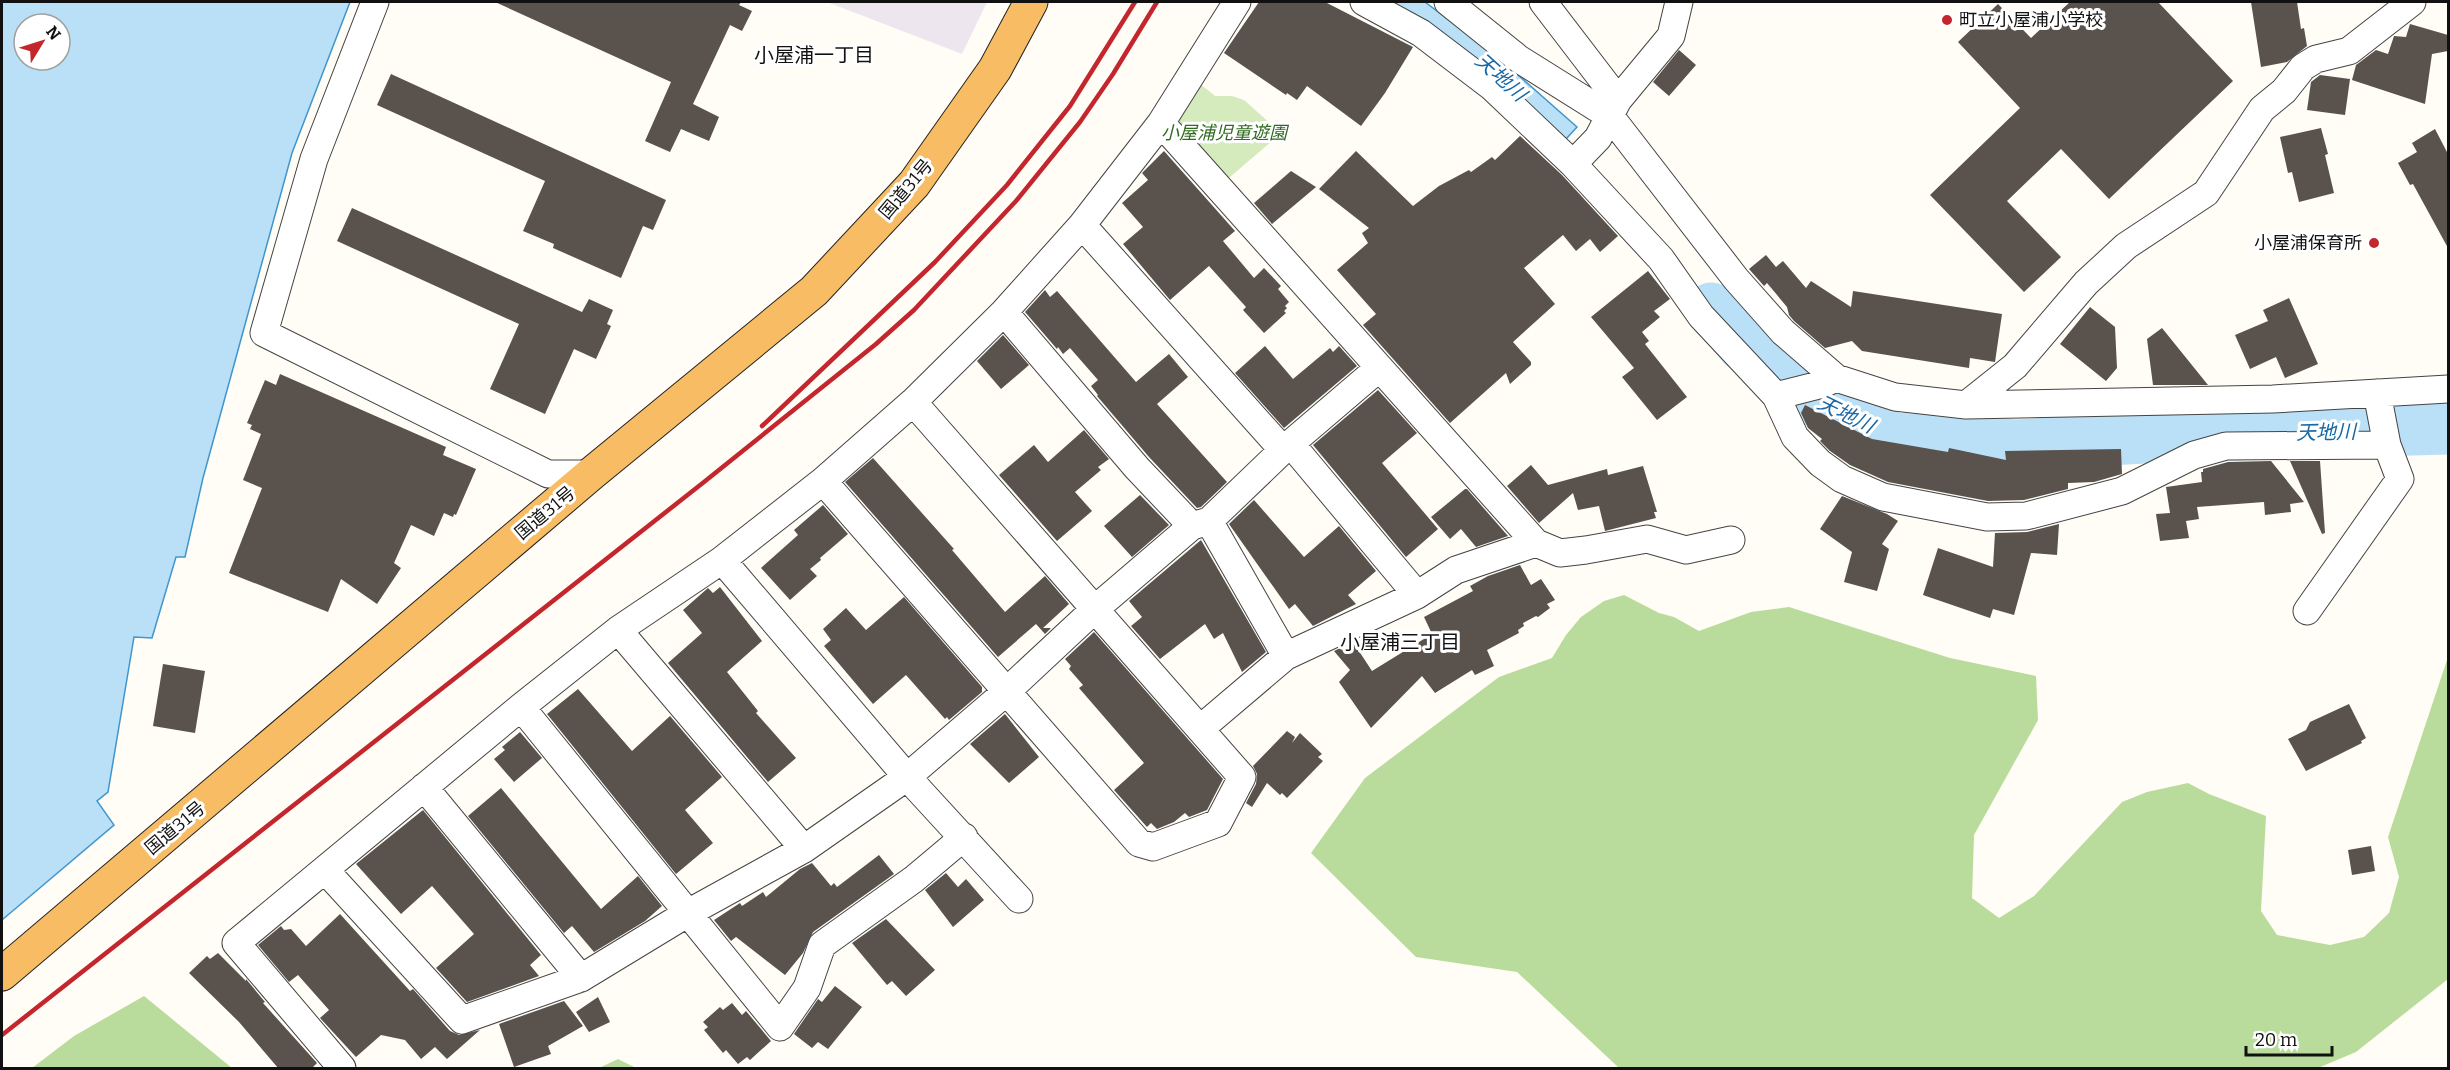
<svg xmlns="http://www.w3.org/2000/svg" width="2450" height="1070" font-family="Bitter,'Noto Sans JP',serif">
	<rect width="100%" height="100%" fill="#fffdf5"/>
	<path fill="#eee6ef" d="M 827,2 L 987,2 L 962,54 Z"/>
	<path fill="#d5ebbd" d="M 1199,83 L 1215,96 L 1232,96 L 1244,100 L 1273,126 L 1272,141 L 1230,177 L 1223,189 L 1169,127 Z"/>
	<path fill="#b9dc9c" d="M 1624,595 L 1659,613 L 1674,617 L 1699,631 L 1751,612 L 1789,607 L 1950,658 L 2036,676 L 2038,720 L 1974,835 L 1972,898 L 1999,918 L 2034,896 L 2122,802 L 2147,792 L 2188,783 L 2209,794 L 2266,816 L 2261,911 L 2277,935 L 2330,945 L 2364,937 L 2389,913 L 2399,877 L 2388,837 L 2448,657 L 2448,979 L 2356,1052 L 2318,1068 L 1619,1068 L 1517,972 L 1416,957 L 1311,853 L 1365,778 L 1499,677 L 1552,658 L 1566,635 L 1581,617 L 1604,601 Z
		M 144,996 L 232,1068 L 32,1068 L 74,1036 Z
		M 618,1059 L 636,1068 L 599,1068 Z"/>
	<path fill="#b9e0f7" stroke="#3f96cf" stroke-width="1.5" fill-rule="evenodd" d="M 2,2 L 350,2 L 292,153 L 203,478 L 185,557 L 176,557 L 152,638 L 134,637 L 108,792 L 97,801 L 114,825 L 2,920 ZM 24,24 L 60,24 L 60,60 L 24,60 Z
		M 1353,2 L 1425,2 L 1500,59 L 1577,127 L 1555,151 L 1500,103 Z"/>
	<g fill="none" stroke-linecap="round" stroke-linejoin="round">
		<path stroke="#b9e0f7" stroke-width="51" d="M 1711,308 L 1743,346 L 1820,404 L 1894,438 L 2016,445 L 2163,437 L 2448,429"/>
	</g>
	<path fill="#5a524d" d="M 495,2 L 741,2 L 739,5 L 752,11 L 742,31 L 730,25 L 693,104 L 719,117 L 709,141 L 681,129 L 670,152 L 645,141 L 671,82 Z
		M 1259,2 L 1325,2 L 1413,47 L 1385,93 L 1361,126 L 1307,86 L 1297,100 L 1287,93 L 1286,95 L 1224,53 Z
		M 2070,2 L 2158,2 L 2233,81 L 2109,199 L 2061,149 L 2007,201 L 2061,257 L 2024,292 L 1930,195 L 2020,108 L 1958,42 L 1998,4 L 2031,38 Z
		M 2251,2 L 2297,2 L 2301,29 L 2304,28 L 2307,46 L 2287,62 L 2261,67 Z
		M 2410,24 L 2448,35 L 2448,51 L 2432,54 L 2425,104 L 2352,80 L 2356,65 L 2376,50 L 2388,54 L 2394,36 L 2406,37 Z
		M 1679,50 L 1696,65 L 1669,96 L 1653,82 Z
		M 391,74 L 666,200 L 653,230 L 643,226 L 621,278 L 553,248 L 554,244 L 523,231 L 545,181 L 377,105 Z
		M 2320,75 L 2350,79 L 2345,115 L 2307,110 L 2311,82 Z
		M 2321,128 L 2328,154 L 2325,155 L 2334,193 L 2299,202 L 2292,172 L 2288,173 L 2280,137 Z
		M 2435,129 L 2448,154 L 2448,248 L 2413,184 L 2410,185 L 2398,163 L 2417,152 L 2412,143 Z
		M 1520,136 L 1562,175 L 1618,236 L 1600,252 L 1590,239 L 1576,251 L 1563,235 L 1524,268 L 1555,304 L 1513,342 L 1531,362 L 1531,365 L 1510,384 L 1506,373 L 1450,423 L 1363,325 L 1376,314 L 1337,270 L 1368,243 L 1362,233 L 1369,228 L 1319,189 L 1356,151 L 1413,206 L 1439,186 L 1469,170 L 1471,172 L 1492,157 L 1495,160 Z
		M 1164,151 L 1235,231 L 1223,241 L 1254,278 L 1264,268 L 1281,286 L 1278,289 L 1289,302 L 1285,306 L 1287,308 L 1284,311 L 1286,313 L 1264,333 L 1243,310 L 1246,307 L 1209,266 L 1170,300 L 1123,244 L 1143,227 L 1122,203 L 1148,180 L 1142,173 Z
		M 1291,171 L 1316,187 L 1272,224 L 1254,203 Z
		M 352,208 L 582,312 L 589,299 L 613,310 L 607,324 L 611,326 L 596,359 L 574,349 L 545,414 L 490,389 L 519,324 L 337,241 Z
		M 1766,255 L 1776,267 L 1783,261 L 1806,288 L 1811,281 L 1851,307 L 1853,291 L 2002,314 L 1995,362 L 1970,358 L 1969,368 L 1862,351 L 1852,341 L 1825,348 L 1794,321 L 1789,315 L 1787,307 L 1767,283 L 1764,286 L 1749,269 Z
		M 1648,271 L 1670,299 L 1654,311 L 1660,317 L 1642,332 L 1649,341 L 1645,344 L 1687,397 L 1657,420 L 1622,377 L 1634,368 L 1591,317 Z
		M 1045,290 L 1050,297 L 1057,291 L 1136,382 L 1169,354 L 1188,377 L 1157,404 L 1227,482 L 1201,507 L 1197,508 L 1149,457 L 1097,396 L 1098,395 L 1091,386 L 1098,380 L 1070,348 L 1063,354 L 1058,347 L 1057,349 L 1025,312 Z
		M 2289,298 L 2318,364 L 2285,378 L 2276,357 L 2250,369 L 2235,335 L 2268,321 L 2263,310 Z
		M 2090,307 L 2115,327 L 2117,368 L 2106,381 L 2060,344 Z
		M 2162,328 L 2208,385 L 2153,385 L 2147,339 Z
		M 1003,335 L 1029,365 L 1001,389 L 977,361 Z
		M 1265,346 L 1293,379 L 1330,348 L 1333,352 L 1339,346 L 1357,366 L 1284,428 L 1235,373 Z
		M 280,374 L 446,447 L 443,455 L 476,469 L 456,515 L 454,514 L 453,517 L 444,513 L 434,536 L 411,525 L 394,563 L 401,568 L 377,604 L 341,579 L 328,612 L 229,573 L 262,488 L 243,480 L 261,434 L 250,429 L 252,425 L 247,423 L 265,380 L 276,385 Z
		M 1378,390 L 1417,433 L 1382,463 L 1438,529 L 1406,557 L 1313,445 Z
		M 1805,405 L 1872,439 L 1948,452 L 1949,448 L 2006,460 L 2005,451 L 2121,449 L 2122,474 L 2094,482 L 2068,483 L 2068,489 L 2024,500 L 1988,501 L 1888,482 L 1850,465 L 1830,451 L 1820,441 L 1822,439 L 1808,428 L 1801,413 Z
		M 1084,430 L 1109,459 L 1098,467 L 1101,470 L 1075,492 L 1092,511 L 1057,541 L 999,475 L 1034,445 L 1048,462 Z
		M 873,458 L 954,549 L 952,550 L 1005,612 L 1045,576 L 1069,604 L 1043,628 L 1051,628 L 1045,634 L 1036,624 L 998,657 L 845,482 Z
		M 2271,461 L 2304,502 L 2290,504 L 2291,512 L 2265,515 L 2264,502 L 2197,507 L 2199,519 L 2186,521 L 2189,538 L 2160,541 L 2156,514 L 2170,513 L 2166,487 L 2202,482 L 2201,472 L 2203,472 L 2203,469 L 2228,462 Z
		M 2290,461 L 2320,461 L 2325,533 L 2322,534 Z
		M 1531,465 L 1548,485 L 1607,469 L 1608,475 L 1643,466 L 1657,512 L 1654,512 L 1656,518 L 1605,531 L 1599,506 L 1578,510 L 1573,493 L 1539,523 L 1507,486 Z
		M 1465,489 L 1467,489 L 1508,536 L 1476,547 L 1461,529 L 1450,539 L 1431,517 Z
		M 1140,495 L 1169,525 L 1132,557 L 1104,526 Z
		M 1842,496 L 1887,514 L 1898,521 L 1882,544 L 1889,549 L 1877,591 L 1844,582 L 1852,552 L 1820,529 Z
		M 1254,500 L 1304,557 L 1339,526 L 1376,571 L 1348,595 L 1356,604 L 1313,626 L 1295,604 L 1289,609 L 1229,524 Z
		M 823,505 L 848,534 L 820,558 L 821,560 L 810,569 L 817,576 L 790,600 L 761,568 L 798,535 L 794,530 Z
		M 2059,524 L 2057,555 L 2031,553 L 2014,615 L 1993,609 L 1990,618 L 1923,595 L 1938,548 L 1993,567 L 1995,533 L 2027,532 Z
		M 1201,540 L 1266,652 L 1242,672 L 1223,633 L 1214,639 L 1205,624 L 1160,659 L 1131,626 L 1142,617 L 1129,601 Z
		M 1520,565 L 1531,585 L 1541,579 L 1555,600 L 1547,604 L 1550,608 L 1538,617 L 1536,616 L 1523,623 L 1524,626 L 1518,630 L 1519,633 L 1487,650 L 1494,666 L 1475,675 L 1472,670 L 1435,693 L 1422,676 L 1371,728 L 1339,682 L 1350,670 L 1334,651 L 1353,642 L 1372,671 L 1432,634 L 1424,617 L 1473,591 L 1470,586 L 1488,576 Z
		M 720,587 L 762,641 L 727,672 L 758,711 L 756,713 L 796,758 L 768,782 L 668,663 L 702,633 L 683,610 L 708,588 L 713,593 Z
		M 904,597 L 982,687 L 982,692 L 949,720 L 947,717 L 945,719 L 906,675 L 873,704 L 824,646 L 831,640 L 823,629 L 846,608 L 866,630 Z
		M 1094,632 L 1223,779 L 1207,810 L 1189,817 L 1185,813 L 1174,822 L 1157,829 L 1151,823 L 1147,827 L 1114,790 L 1144,763 L 1079,688 L 1083,685 L 1069,669 L 1071,666 L 1065,659 Z
		M 163,664 L 205,671 L 195,733 L 153,726 Z
		M 578,689 L 632,751 L 670,716 L 722,777 L 685,810 L 713,843 L 676,874 L 547,714 Z
		M 2349,704 L 2366,738 L 2361,741 L 2362,743 L 2306,771 L 2288,739 L 2306,730 L 2310,722 Z
		M 1005,714 L 1039,757 L 1009,783 L 970,744 Z
		M 1287,731 L 1295,737 L 1292,743 L 1300,733 L 1322,754 L 1318,757 L 1323,761 L 1287,798 L 1282,793 L 1280,795 L 1267,783 L 1252,807 L 1246,803 L 1256,784 L 1257,774 L 1253,766 Z
		M 520,732 L 542,758 L 514,782 L 494,759 L 505,750 L 502,747 Z
		M 501,788 L 601,909 L 638,876 L 662,906 L 645,921 L 594,952 L 572,926 L 564,933 L 468,816 Z
		M 423,810 L 541,955 L 530,965 L 539,976 L 467,1002 L 436,968 L 474,934 L 432,886 L 401,914 L 356,864 Z
		M 2371,846 L 2375,871 L 2352,875 L 2348,850 Z
		M 879,855 L 894,874 L 813,932 L 803,953 L 785,975 L 736,937 L 731,941 L 714,920 L 740,903 L 742,906 L 763,892 L 766,897 L 800,869 L 812,863 L 831,886 L 834,883 L 837,887 Z
		M 946,873 L 958,887 L 966,879 L 984,900 L 953,927 L 925,890 Z
		M 340,914 L 410,991 L 413,989 L 450,1031 L 459,1035 L 480,1030 L 447,1059 L 435,1047 L 421,1059 L 405,1040 L 381,1035 L 356,1057 L 320,1018 L 329,1010 L 298,975 L 289,982 L 258,945 L 281,926 L 284,930 L 291,929 L 306,946 Z
		M 886,919 L 935,970 L 906,996 L 892,981 L 887,985 L 852,943 Z
		M 218,953 L 246,981 L 246,979 L 265,1002 L 263,1003 L 317,1063 L 312,1068 L 278,1068 L 239,1022 L 189,973 L 207,956 L 210,959 Z
		M 835,986 L 862,1007 L 828,1049 L 818,1042 L 812,1048 L 794,1034 L 818,999 L 822,1002 Z
		M 598,997 L 610,1022 L 589,1032 L 576,1012 Z
		M 564,1001 L 583,1026 L 548,1046 L 551,1054 L 514,1067 L 499,1024 Z
		M 732,1003 L 742,1015 L 746,1011 L 771,1041 L 750,1060 L 747,1057 L 738,1064 L 726,1050 L 723,1053 L 704,1030 L 708,1027 L 703,1022 L 720,1007 L 723,1010 Z"/>
	<g fill="none" stroke-linecap="round" stroke-linejoin="round">
		<defs>
			<path id="minor" d="M 375,2 L 314,159 L 264,333 L 548,474 L 591,474
				M 1364,2 L 1421,33 L 1492,87 L 1573,164 L 1661,259 L 1701,316 L 1776,396 L 1795,437 L 1820,463 L 1842,479 L 1883,497 L 1987,517 L 2026,516 L 2122,491 L 2194,455 L 2226,446 L 2387,445
				M 1448,2 L 1519,59 L 1610,116 L 1736,279 L 1783,332 L 1836,378
				M 1543,2 L 1618,100
				M 1161,123 L 1536,543 L 1560,553 L 1586,550 L 1647,539 L 1686,550 L 1731,540
				M 1573,164 L 1598,138 L 1618,100 L 1671,36 L 1679,2
				M 1082,225 L 1283,450
				M 1004,312 L 1137,468 L 1192,526
				M 1776,396 L 1823,384 L 1836,378 L 1895,397 L 1966,405 L 2273,399 L 2448,389
				M 1966,405 L 2015,366 L 2086,283 L 2126,246 L 2206,193 L 2262,109 L 2284,91 L 2303,67 L 2316,59 L 2349,51 L 2412,2
				M 1291,444 L 1417,595
				M 823,481 L 1139,843 L 1153,847 L 1218,823 L 1242,777 L 913,402
				M 1209,521 L 1286,656 L 1417,595 L 1456,570 L 1536,543
				M 722,560 L 907,777 L 1019,899
				M 2307,611 L 2400,479 L 2387,445 L 2377,393
				M 618,630 L 804,849
				M 521,707 L 780,1027 L 807,988 L 822,945 L 914,879 L 964,837
				M 1200,729 L 1286,656
				M 424,787 L 581,978
				M 325,870 L 462,1020 L 581,978 L 688,913 L 804,849 L 907,777 L 1006,692 L 1095,609 L 1192,526 L 1209,521 L 1283,450 L 1379,368
				M 342,1068 L 236,943 L 521,707 L 618,630 L 722,560 L 823,481 L 913,402 L 1004,312 L 1082,225 L 1161,123 L 1237,2"/>
			<path id="trunk" d="M 2,974 L 591,474 L 814,291 L 914,184 L 995,69 L 1031,2"/>
		</defs>
		<use href="#minor" stroke="#444" stroke-width="29"/>
		<use href="#trunk" stroke="#222" stroke-width="35"/>
		<use href="#minor" stroke="#fff" stroke-width="27"/>
		<use href="#trunk" stroke="#f7bc64" stroke-width="33"/>
		<path stroke="#c4262e" stroke-width="4.5" d="M 762,426 L 935,262 L 1007,185 L 1070,106 L 1135,2
			M 2,1035 L 704,482 L 876,344 L 914,310 L 1016,201 L 1080,122 L 1113,74 L 1157,2"/>
	</g>
	<g fill="#c4262e" stroke="#fff" stroke-width="2">
		<circle cx="1947" cy="20" r="6"/>
		<circle cx="2374" cy="243" r="6"/>
	</g>
	<g text-anchor="middle" dominant-baseline="central" stroke-width="6" stroke-linejoin="round" paint-order="stroke">
		<g font-size="18" fill="#111" stroke="#fff" text-anchor="start">
			<text x="1959" y="20">町立小屋浦小学校</text>
			<text x="2362" y="243" text-anchor="end">小屋浦保育所</text>
		</g>
		<g font-size="18" font-style="italic" fill="#2f6b1f" stroke="#fff">
			<text x="1224" y="133">小屋浦児童遊園</text>
		</g>
		<g font-size="18" fill="#111" stroke="#fff">
			<text transform="translate(906 189) rotate(-50)">国道31号</text>
			<text transform="translate(545 513) rotate(-40)">国道31号</text>
			<text transform="translate(175 828) rotate(-40)">国道31号</text>
		</g>
		<g font-size="20" fill="#111" stroke="#fff">
			<text x="814" y="55">小屋浦一丁目</text>
			<text x="1400" y="642">小屋浦三丁目</text>
		</g>
		<g font-size="20" font-style="italic" fill="#1768a6" stroke="#fff">
			<text transform="translate(1501 77) rotate(42)">天地川</text>
			<text transform="translate(1846 414) rotate(26)">天地川</text>
			<text transform="translate(2326 432) rotate(-1)">天地川</text>
		</g>
	</g>
	<rect width="2450" height="1070" fill="none" stroke="#111111" stroke-width="6"/>
	<g transform="translate(42 42) rotate(52)"><circle r="28" fill="#ffffff" stroke="#a0a0a0" stroke-width="1.5"/>
	<path d="M0-4.5L10 22L0 15L-10 22Z" fill="#c4262e"/>
	<text y="-9" font-size="16" font-weight="bold" text-anchor="middle" fill="#111111">N</text>
	</g>
	<path d="M2246 1046v9h86v-9" fill="none" stroke="#111111" stroke-width="3"/>
	<text x="2255" y="1046" font-size="18" fill="#111111" stroke="#ffffff" stroke-width="4.5" paint-order="stroke">20 m</text>
</svg>
